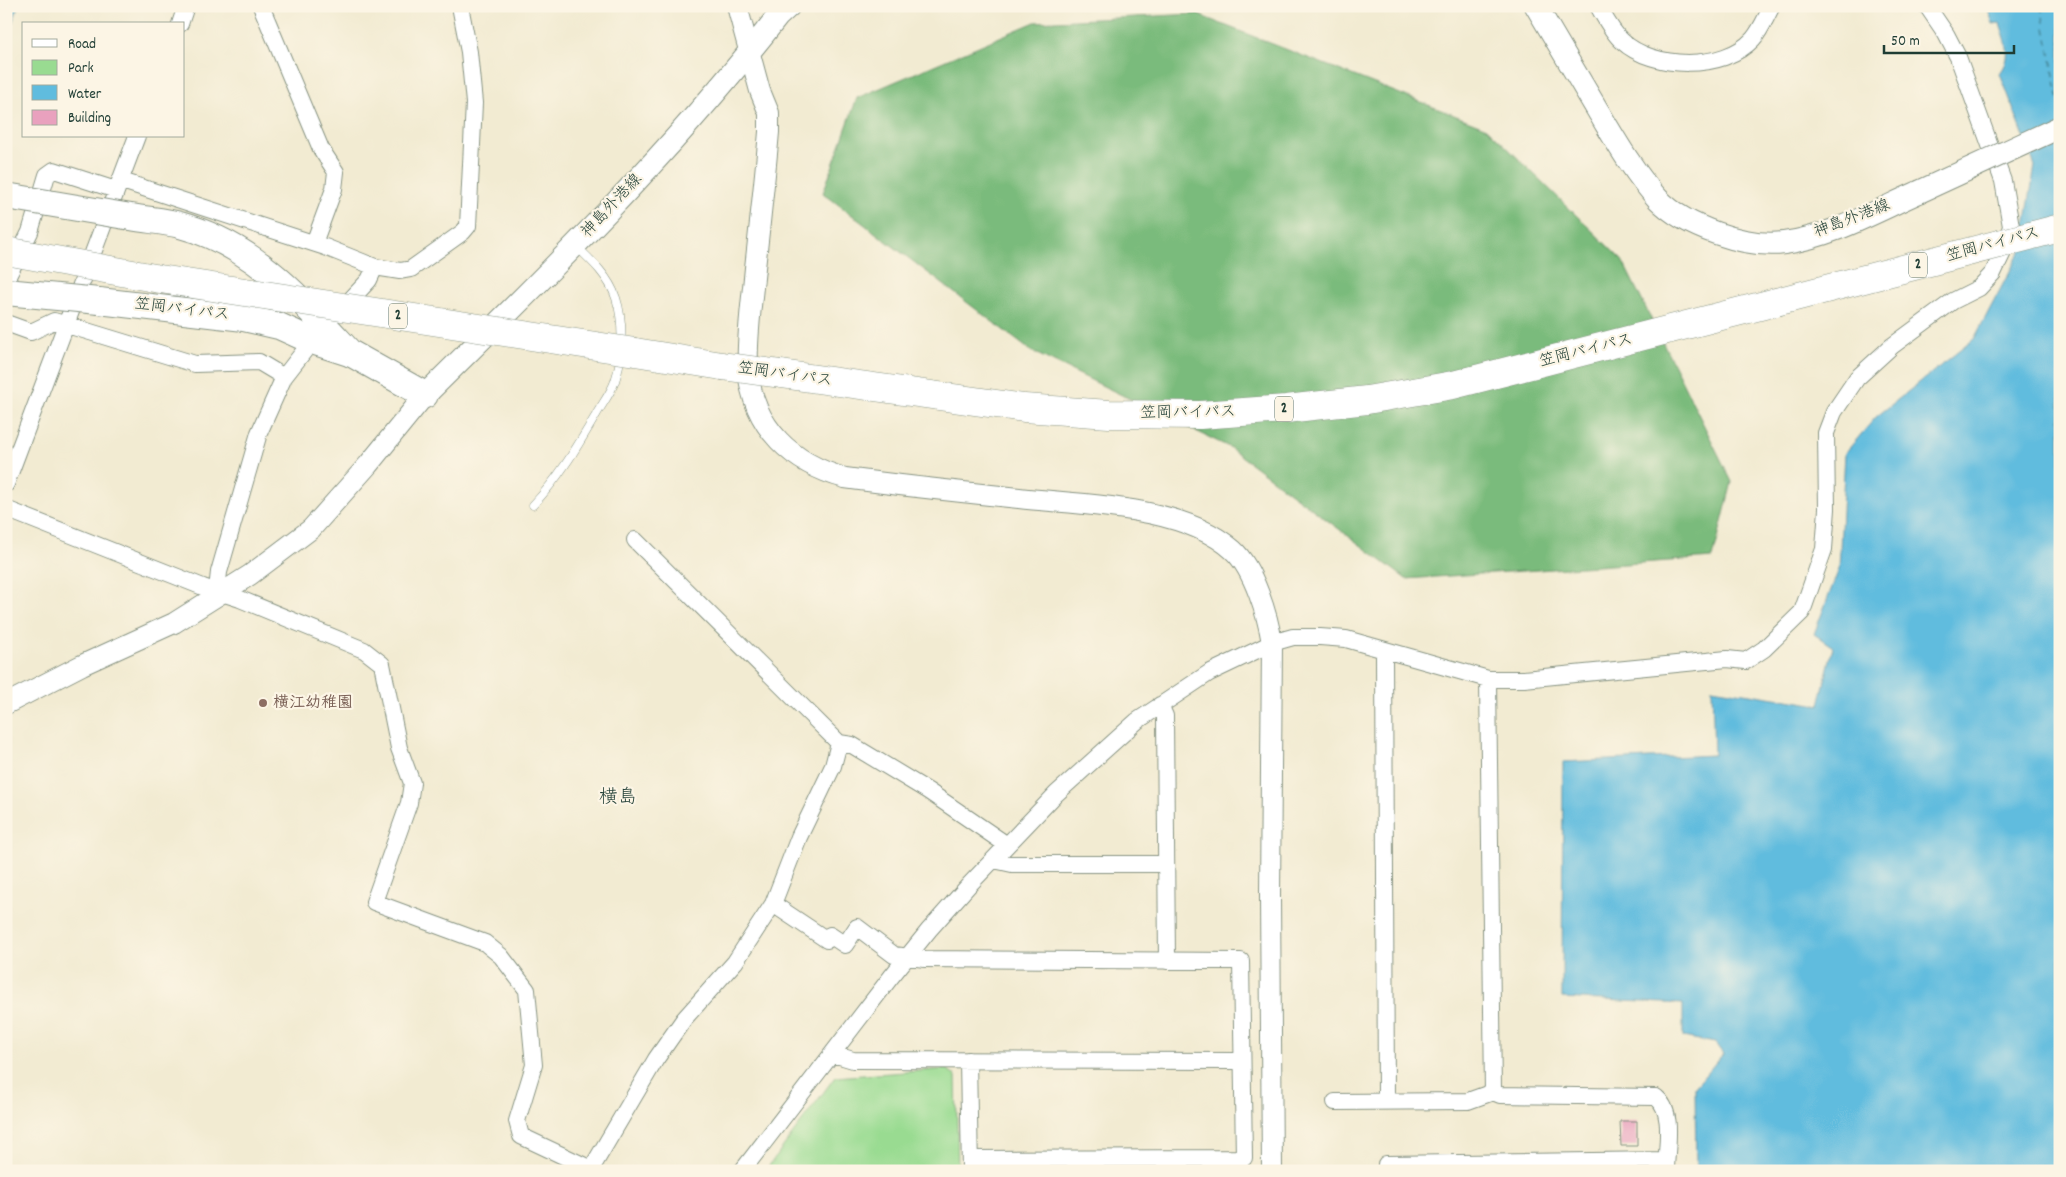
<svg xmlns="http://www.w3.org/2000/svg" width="2066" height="1177" font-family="Dekko,'Klee One',sans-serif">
	<rect width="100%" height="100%" fill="#fcf5e5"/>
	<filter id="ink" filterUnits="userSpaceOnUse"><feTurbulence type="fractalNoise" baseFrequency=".02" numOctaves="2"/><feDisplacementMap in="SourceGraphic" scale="10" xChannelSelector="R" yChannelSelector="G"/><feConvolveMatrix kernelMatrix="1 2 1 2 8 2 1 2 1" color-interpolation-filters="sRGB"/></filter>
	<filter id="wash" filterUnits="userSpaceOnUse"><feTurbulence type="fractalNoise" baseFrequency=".0096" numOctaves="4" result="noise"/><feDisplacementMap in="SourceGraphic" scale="20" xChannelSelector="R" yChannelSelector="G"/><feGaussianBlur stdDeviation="1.12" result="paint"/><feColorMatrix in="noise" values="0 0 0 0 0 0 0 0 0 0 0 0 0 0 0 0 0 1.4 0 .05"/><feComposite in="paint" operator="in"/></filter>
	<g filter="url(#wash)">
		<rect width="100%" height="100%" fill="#f2ebd2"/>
		<path fill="#99db91" stroke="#5c8c62" d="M 947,1069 L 956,1076 L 958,1171 L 765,1171 L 835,1077 Z"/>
		<path fill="#7abb7b" stroke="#4c7c58" d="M 1196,14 L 1487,128 L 1622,260 L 1732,482 L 1713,558 L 1406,579 L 1229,447 L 1031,351 L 823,193 L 857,98 L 1035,22 Z"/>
		<path fill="#60bcde" stroke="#407c89" d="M 6,6 L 18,6 L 6,41 Z
			M 1987,6 L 2060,6 L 2060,1171 L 1696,1171 L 1695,1087 L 1723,1054 L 1715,1043 L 1683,1037 L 1683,1004 L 1562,998 L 1563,762 L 1714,755 L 1712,688 L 1819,705 L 1833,647 L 1814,634 L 1839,569 L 1845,453 L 1876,417 L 1974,339 L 2021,250 L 2035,166 L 2000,73 C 2013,57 2006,41 2000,23 L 1993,24 Z"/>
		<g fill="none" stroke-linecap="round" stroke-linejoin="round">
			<path stroke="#2f5d5e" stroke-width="1" stroke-dasharray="6 5" stroke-linecap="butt" d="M 2041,6 L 2060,107"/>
		</g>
		<g id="blocks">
			<path fill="#e9a1be" d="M 1620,1121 L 1637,1121 L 1637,1146 L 1621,1146 Z"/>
		</g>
	</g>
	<g filter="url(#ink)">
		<use href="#blocks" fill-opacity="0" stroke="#889483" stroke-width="1"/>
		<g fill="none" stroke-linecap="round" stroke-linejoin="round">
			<defs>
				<path id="service" d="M 533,505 C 559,478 577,447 596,415 C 602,404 611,393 615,381 C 623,358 624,322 616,298 C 609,277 593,262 577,247"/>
				<path id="minor" d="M 261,6 L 321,149 L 336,172 L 334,189 L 314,243
					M 1598,6 C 1605,18 1612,32 1622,41 C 1653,70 1724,71 1753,39 C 1761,30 1766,17 1772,6
					M 180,24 L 186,6
					M 122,181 L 325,247 L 375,267 L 400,271 L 411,269 L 463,232 L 468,226 L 474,103 L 469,52 L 460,6
					M 6,280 L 30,232 L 47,175 L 54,170 L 116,190
					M 341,310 L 369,280 L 375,267
					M 6,323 L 31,332 L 54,321 L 195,364 L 259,362 L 284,377 L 312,341
					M 6,484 L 137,136
					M 6,509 L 203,587 L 240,599 L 364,650 L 382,664 L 399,748 L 412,783 L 409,803 L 374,902 L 485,943 L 501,956 L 527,990 L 534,1065 L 517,1121 L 521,1136 L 591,1169
					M 635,540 L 839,743 L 852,745 L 928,791 L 1007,845
					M 221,593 L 218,581 L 219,572 L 259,433 L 284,377
					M 1384,651 L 1386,1102
					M 1488,679 L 1493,1092
					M 1160,705 L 1165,716 L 1167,961
					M 994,860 L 1012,864 L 1165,864
					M 773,904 L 827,940 L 830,935 L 845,945 L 857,927 L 894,955 L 925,959 L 1241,961 L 1244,1158 L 971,1159
					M 833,1054 L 853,1060 L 1242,1061
					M 968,1060 L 970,1171
					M 1493,1092 L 1500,1095 L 1656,1097 C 1675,1112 1666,1148 1666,1171
					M 1335,1102 L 1468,1101 L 1493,1092
					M 590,1171 L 656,1059 L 684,1019 L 735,962 L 773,904 L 799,837 L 833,766 L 839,743
					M 742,1171 L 891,977 L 929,930 L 969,885 L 1056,794 L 1137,721 L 1209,673 L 1272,643 L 1293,637 L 1320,637 L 1346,639 L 1488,679 L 1524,679 L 1727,659 L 1746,661 L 1764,649 L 1802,612 L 1824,549 L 1827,509 L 1826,433 L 1834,412 L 1857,378 L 1892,346 L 1953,301 L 1979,288 L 1993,273 L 2004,250 L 2011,226 L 2003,181 L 1958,57 L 1946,34 L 1927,6
					M 1386,1171 L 1386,1164 L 1666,1160"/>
				<path id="tertiary" d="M 737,6 L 760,91 L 769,113 L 769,132 C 765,177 760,223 755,268 C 752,300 746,339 748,370 C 753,428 793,464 845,478 C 903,486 961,492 1019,498 C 1083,505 1183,505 1233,550 C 1254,569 1268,617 1272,643 L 1270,896 L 1272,1171
					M 6,704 L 82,665 L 174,623 L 250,575 L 311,529 L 368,465 L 425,395"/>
				<path id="secondary" d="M 1536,6 C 1557,41 1577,76 1598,111 C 1616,141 1634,173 1658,199 C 1685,227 1746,248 1784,243 C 1831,237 1876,211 1919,192
					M 425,395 C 548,274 672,152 778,16 L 789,6"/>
				<path id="trunk" d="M 131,217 C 147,220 164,221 180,225 C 255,245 300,299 351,354
					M 99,301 L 244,318 L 279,326 L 312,341 L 352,354 L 425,395"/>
				<path id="motorway" d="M 635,352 L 722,366
					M 781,374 L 1024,408 L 1109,414 L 1200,415 L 1286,409 L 1367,400 L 1453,385 L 1776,302"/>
			</defs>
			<use href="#service" stroke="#889483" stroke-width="9"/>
			<use href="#minor" stroke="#889483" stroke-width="18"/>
			<use href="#tertiary" stroke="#889483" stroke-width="22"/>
			<use href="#secondary" stroke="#889483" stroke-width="24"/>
			<use href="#trunk" stroke="#889483" stroke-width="28"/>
			<use href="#motorway" stroke="#889483" stroke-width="29"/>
			<use href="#service" stroke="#fff" stroke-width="8"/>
			<use href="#minor" stroke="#fff" stroke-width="16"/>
			<use href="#tertiary" stroke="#fff" stroke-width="20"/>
			<use href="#secondary" stroke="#fff" stroke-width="22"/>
			<use href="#trunk" stroke="#fff" stroke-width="26"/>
			<use href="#motorway" stroke="#fff" stroke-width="28"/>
			<defs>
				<path id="secondary-bridge" d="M 1919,192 L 2060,127"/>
				<path id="trunk-bridge" d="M 6,196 L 131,217
					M 6,292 L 99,301"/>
				<path id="motorway-bridge" d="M 6,251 L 160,279 L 635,352
					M 1776,302 L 2060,228
					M 722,366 L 781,374"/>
			</defs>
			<use href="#secondary-bridge" stroke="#889483" stroke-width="24" stroke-linecap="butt"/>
			<use href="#trunk-bridge" stroke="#889483" stroke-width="28" stroke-linecap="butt"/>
			<use href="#motorway-bridge" stroke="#889483" stroke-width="29" stroke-linecap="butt"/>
			<use href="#secondary-bridge" stroke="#fff" stroke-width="22"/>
			<use href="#trunk-bridge" stroke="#fff" stroke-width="26"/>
			<use href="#motorway-bridge" stroke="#fff" stroke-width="28"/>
		</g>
	</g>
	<circle fill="#8d6e63" stroke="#fcf5e5" stroke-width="2" cx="263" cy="703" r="5"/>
	<g text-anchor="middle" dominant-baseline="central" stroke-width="4.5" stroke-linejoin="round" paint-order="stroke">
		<g fill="#fcf5e5" stroke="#617469" stroke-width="1">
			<rect x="1909" y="252.5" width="18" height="25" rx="4"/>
			<rect x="389" y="303.5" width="18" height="25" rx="4"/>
			<rect x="1275" y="396.5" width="18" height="25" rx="4"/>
		</g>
		<g font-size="15" font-weight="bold" fill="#1f3d34">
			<text x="1918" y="265">2</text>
			<text x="398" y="316">2</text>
			<text x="1284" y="409">2</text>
		</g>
		<g font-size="16" fill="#1f3d34" stroke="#fcf5e5">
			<text transform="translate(612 206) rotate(-47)">神島外港線</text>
			<text transform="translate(1852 219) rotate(-21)">神島外港線</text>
			<text transform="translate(1993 245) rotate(-15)">笠岡バイパス</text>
			<text transform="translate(182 310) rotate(7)">笠岡バイパス</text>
			<text transform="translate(1586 351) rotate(-14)">笠岡バイパス</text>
			<text transform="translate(785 375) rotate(8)">笠岡バイパス</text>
			<text transform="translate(1188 413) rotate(-1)">笠岡バイパス</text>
		</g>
		<g font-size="16" font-weight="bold" fill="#785e54" stroke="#fcf5e5" text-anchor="start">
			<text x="273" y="703">横江幼稚園</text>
		</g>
		<g font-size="19" fill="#1f3d34" stroke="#fcf5e5">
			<text x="618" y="798">横島</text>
		</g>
	</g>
	<rect width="2066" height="1177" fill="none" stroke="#fcf5e5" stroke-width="25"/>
	<rect x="22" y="22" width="162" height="115" fill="#fcf5e5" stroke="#a4ab9e"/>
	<rect x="32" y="39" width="25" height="8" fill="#ffffff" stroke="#a4ab9e"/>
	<text x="68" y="48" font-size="15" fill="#1f3d34">Road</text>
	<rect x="32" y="60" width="25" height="15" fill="#99db91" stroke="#a4ab9e"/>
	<text x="68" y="72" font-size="15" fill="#1f3d34">Park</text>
	<rect x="32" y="85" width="25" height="15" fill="#60bcde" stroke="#a4ab9e"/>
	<text x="68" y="98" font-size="15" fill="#1f3d34">Water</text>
	<rect x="32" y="110" width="25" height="15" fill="#e9a1be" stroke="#a4ab9e"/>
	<text x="68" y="122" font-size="15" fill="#1f3d34">Building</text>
	<path d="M1884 45v8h130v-8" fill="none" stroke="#1f3d34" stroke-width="2.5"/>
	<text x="1891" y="45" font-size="15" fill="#1f3d34" stroke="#fcf5e5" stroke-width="4" paint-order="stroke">50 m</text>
</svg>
